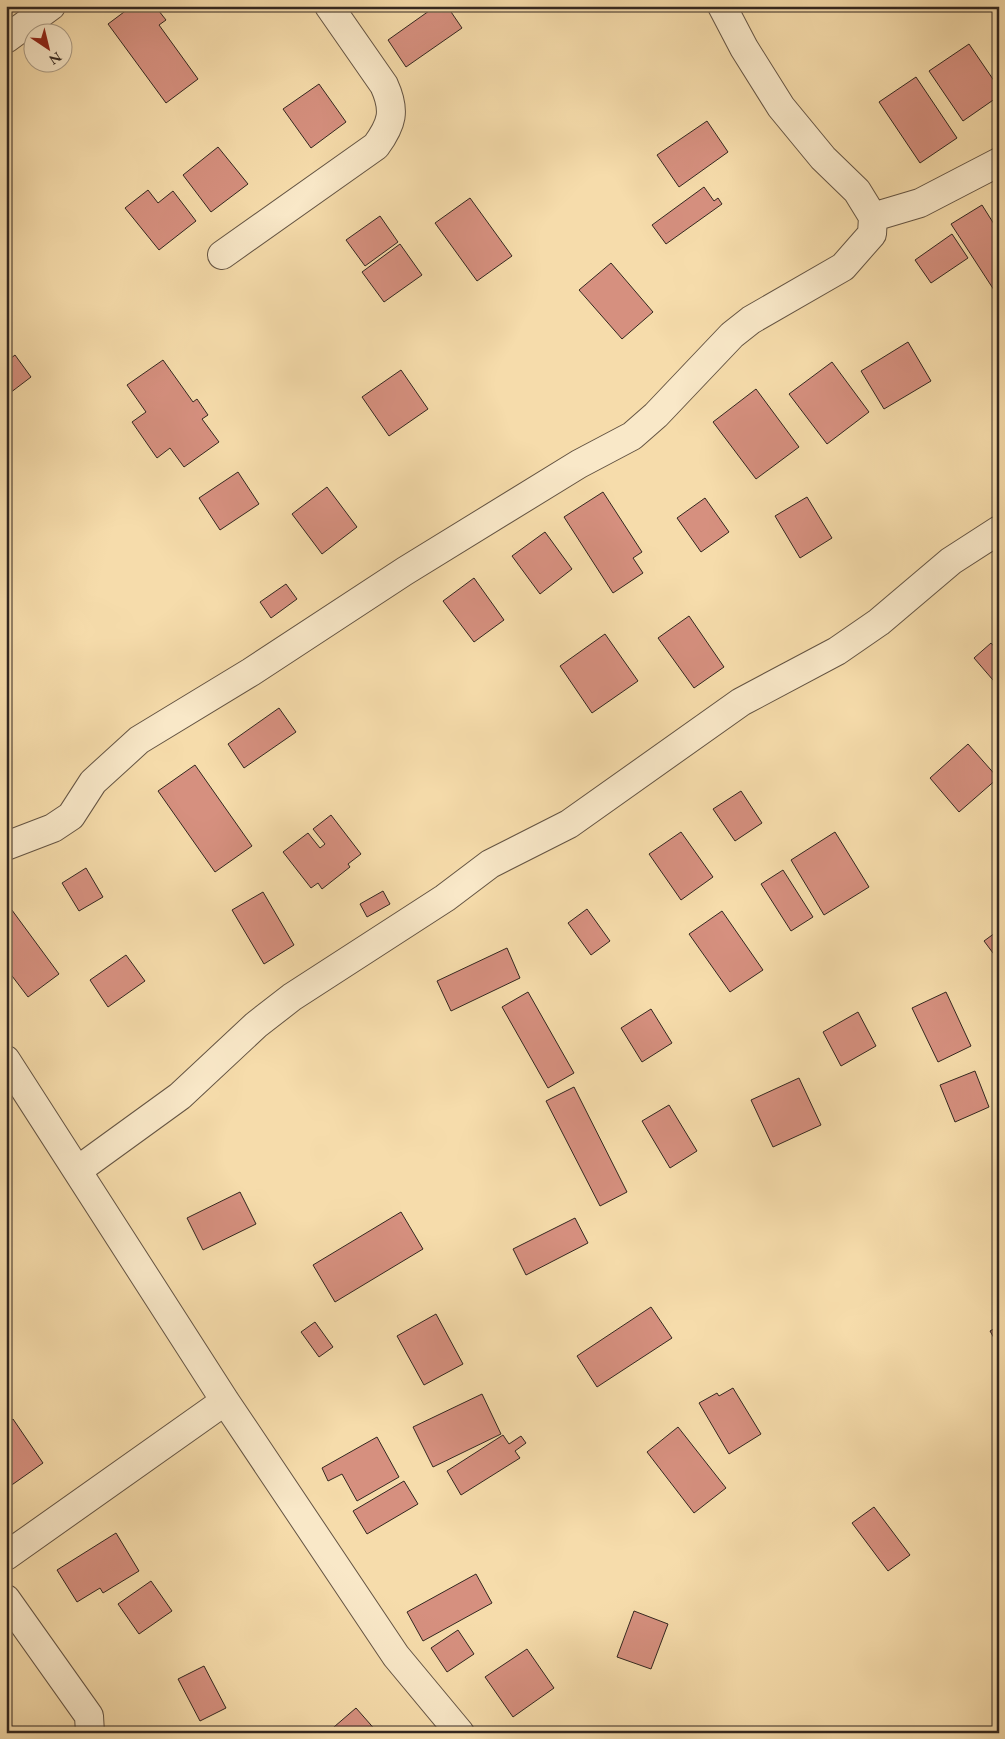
<svg xmlns="http://www.w3.org/2000/svg" width="1005" height="1739" font-family="'EB Garamond',serif">
	<rect width="100%" height="100%" fill="#f6dcab"/>
	<filter id="stains"><feTurbulence type="fractalNoise" baseFrequency=".004" numOctaves="4"/><feColorMatrix values="0 0 0 0 .2 0 0 0 0 .09 0 0 0 0 .02 0 0 0 .5 -.17"/></filter>
	<radialGradient id="worn" r=".72"><stop offset=".6" stop-color="#630" stop-opacity="0"/><stop offset="1" stop-color="#630" stop-opacity=".3"/></radialGradient>
	<path fill="#d6907f" stroke="#332720" d="M 132,6 L 155,6 L 166,20 L 159,25 L 198,79 L 166,103 L 108,24 Z
		M 436,6 L 447,6 L 462,28 L 406,67 L 388,40 Z
		M 969,44 L 999,88 L 999,96 L 963,121 L 929,71 Z
		M 916,77 L 957,138 L 920,163 L 879,102 Z
		M 319,84 L 346,122 L 311,148 L 283,109 Z
		M 707,121 L 728,152 L 679,187 L 657,155 Z
		M 218,147 L 248,184 L 211,212 L 183,175 Z
		M 704,187 L 714,201 L 718,198 L 722,204 L 666,244 L 652,225 Z
		M 148,190 L 158,203 L 173,191 L 196,221 L 159,250 L 125,208 Z
		M 470,198 L 512,256 L 477,281 L 435,223 Z
		M 982,205 L 999,232 L 999,287 L 994,290 L 951,224 Z
		M 380,216 L 398,242 L 365,266 L 346,240 Z
		M 952,234 L 968,258 L 931,283 L 915,260 Z
		M 400,244 L 422,275 L 384,302 L 362,272 Z
		M 611,263 L 653,312 L 622,339 L 579,290 Z
		M 908,342 L 931,381 L 884,409 L 861,371 Z
		M 15,355 L 31,377 L 6,396 L 6,362 Z
		M 163,360 L 193,402 L 197,399 L 208,415 L 202,419 L 219,442 L 184,467 L 170,448 L 157,458 L 132,422 L 146,412 L 127,385 Z
		M 832,362 L 869,412 L 827,444 L 789,394 Z
		M 401,370 L 428,409 L 389,436 L 362,397 Z
		M 756,389 L 799,447 L 756,479 L 713,422 Z
		M 238,472 L 259,504 L 220,530 L 199,498 Z
		M 327,487 L 357,527 L 322,554 L 292,514 Z
		M 603,492 L 642,552 L 633,558 L 643,573 L 613,593 L 564,517 Z
		M 807,497 L 832,538 L 800,558 L 775,516 Z
		M 705,498 L 729,532 L 701,552 L 677,518 Z
		M 545,532 L 572,569 L 540,594 L 512,556 Z
		M 474,578 L 504,620 L 474,642 L 443,601 Z
		M 286,584 L 297,599 L 271,618 L 260,602 Z
		M 689,616 L 724,667 L 694,688 L 658,638 Z
		M 605,634 L 638,681 L 592,713 L 560,666 Z
		M 991,643 L 999,652 L 999,687 L 974,658 Z
		M 279,708 L 296,732 L 244,768 L 228,744 Z
		M 968,744 L 998,778 L 959,812 L 930,778 Z
		M 195,765 L 252,846 L 215,872 L 158,791 Z
		M 741,791 L 762,823 L 735,841 L 713,809 Z
		M 331,815 L 361,854 L 348,864 L 350,867 L 322,889 L 318,883 L 311,888 L 283,852 L 308,833 L 320,848 L 325,844 L 313,829 Z
		M 681,832 L 713,877 L 681,900 L 649,854 Z
		M 835,832 L 869,887 L 824,915 L 791,860 Z
		M 86,868 L 103,897 L 79,911 L 62,883 Z
		M 783,870 L 813,917 L 791,931 L 761,884 Z
		M 383,891 L 390,904 L 367,917 L 360,904 Z
		M 263,892 L 294,945 L 264,964 L 232,910 Z
		M 6,902 L 59,974 L 28,997 L 6,968 Z
		M 587,909 L 610,941 L 591,955 L 568,923 Z
		M 722,911 L 763,970 L 730,992 L 689,934 Z
		M 999,930 L 999,961 L 984,941 Z
		M 507,948 L 520,978 L 451,1011 L 437,981 Z
		M 126,955 L 145,981 L 108,1007 L 90,980 Z
		M 528,992 L 574,1073 L 548,1088 L 502,1007 Z
		M 946,992 L 971,1046 L 938,1062 L 912,1008 Z
		M 651,1009 L 672,1043 L 642,1062 L 621,1028 Z
		M 858,1012 L 876,1046 L 841,1066 L 823,1032 Z
		M 975,1071 L 989,1107 L 955,1122 L 940,1085 Z
		M 799,1078 L 821,1125 L 773,1147 L 751,1100 Z
		M 574,1087 L 627,1192 L 600,1206 L 546,1101 Z
		M 669,1105 L 697,1151 L 670,1168 L 642,1121 Z
		M 240,1192 L 256,1224 L 203,1250 L 187,1218 Z
		M 401,1212 L 423,1249 L 335,1302 L 313,1265 Z
		M 575,1218 L 588,1243 L 526,1275 L 513,1249 Z
		M 651,1307 L 672,1338 L 597,1387 L 577,1356 Z
		M 436,1314 L 463,1364 L 424,1385 L 397,1336 Z
		M 315,1322 L 333,1347 L 319,1357 L 301,1332 Z
		M 999,1326 L 999,1345 L 998,1345 L 990,1331 Z
		M 733,1388 L 761,1434 L 729,1454 L 699,1403 L 717,1393 L 719,1396 Z
		M 482,1394 L 501,1434 L 433,1467 L 413,1427 Z
		M 13,1419 L 43,1463 L 6,1489 L 6,1424 Z
		M 678,1427 L 726,1488 L 694,1513 L 647,1452 Z
		M 503,1435 L 509,1444 L 521,1436 L 526,1443 L 515,1451 L 520,1458 L 461,1495 L 447,1471 Z
		M 377,1437 L 399,1477 L 357,1501 L 342,1474 L 328,1481 L 322,1468 Z
		M 404,1481 L 418,1504 L 367,1534 L 353,1511 Z
		M 874,1507 L 910,1555 L 888,1571 L 852,1523 Z
		M 116,1533 L 139,1571 L 103,1593 L 100,1588 L 77,1602 L 57,1570 Z
		M 476,1574 L 492,1603 L 423,1641 L 407,1612 Z
		M 151,1581 L 172,1611 L 139,1634 L 118,1604 Z
		M 634,1611 L 668,1624 L 651,1669 L 617,1657 Z
		M 458,1630 L 474,1654 L 447,1672 L 431,1648 Z
		M 527,1649 L 554,1688 L 513,1717 L 485,1677 Z
		M 204,1666 L 226,1708 L 200,1721 L 178,1679 Z
		M 356,1708 L 378,1733 L 327,1733 Z"/>
	<g fill="none" stroke-linecap="round" stroke-linejoin="round">
		<defs>
			<path id="minor" d="M 6,39 L 51,6
				M 873,217 L 920,203 L 999,162
				M 222,255 L 376,146 C 392,124 396,111 384,85 L 329,6
				M 6,846 L 53,828 L 71,816 L 93,782 L 139,740 L 251,672 L 405,571 L 579,464 L 632,436 L 656,415 L 732,335 L 751,320 L 843,267 L 872,234 L 873,217 L 857,191 L 823,158 L 781,107 L 744,48 L 722,6
				M 6,1060 L 225,1401 L 396,1656 L 460,1733
				M 78,1170 L 180,1096 L 256,1025 L 292,997 L 445,898 L 490,864 L 569,824 L 741,702 L 837,651 L 879,622 L 951,561 L 999,530
				M 6,1556 L 225,1401
				M 6,1599 L 89,1716 L 90,1733"/>
		</defs>
		<use href="#minor" stroke="#645443" stroke-width="30"/>
		<use href="#minor" stroke="#f9e8c8" stroke-width="28"/>
	</g>
	<rect width="1005" height="1739" fill="none" stroke="#f6dcab" stroke-width="25"/>
	<rect x="8" y="8" width="990" height="1724" fill="none" stroke="#332720" stroke-width="2.5"/>
	<rect x="12" y="12" width="980" height="1714" fill="none" stroke="#332720"/>
	<g transform="translate(48 48) rotate(145)"><circle r="24" fill="#f9e8c8" stroke="#aa9b85"/>
	<path d="M0-4L9 19L0 12L-9 19Z" fill="#8f2418"/>
	<text y="-8" font-size="14" font-weight="bold" text-anchor="middle" fill="#332720">N</text>
	</g>
	<rect width="100%" height="100%" filter="url(#stains)"/>
	<rect width="100%" height="100%" fill="url(#worn)"/>
</svg>
